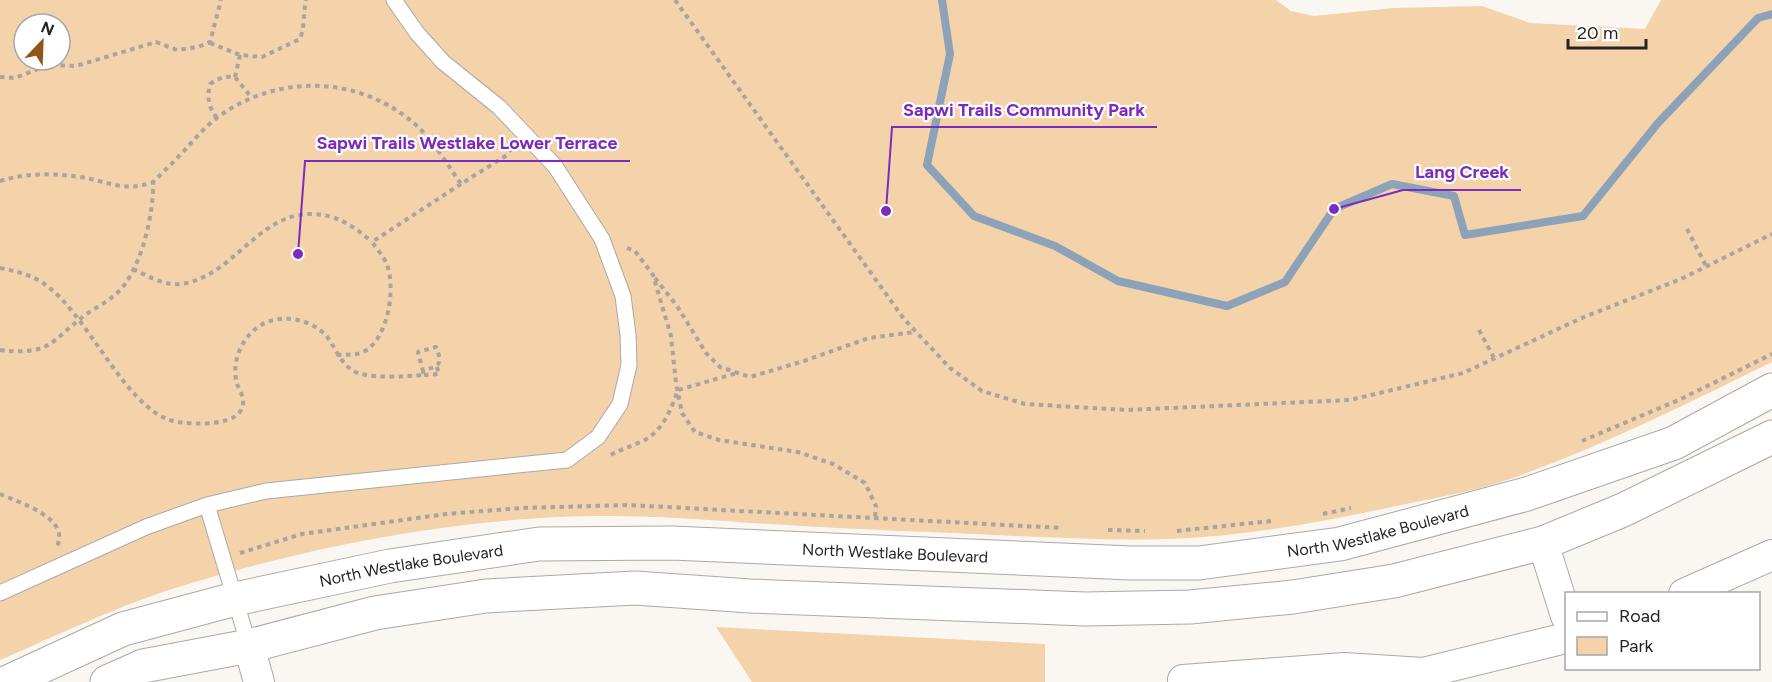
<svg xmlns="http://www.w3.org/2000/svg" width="1772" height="682" font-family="Figtree,sans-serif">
	<rect width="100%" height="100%" fill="#faf7f2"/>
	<path fill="#f4d2aa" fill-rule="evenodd" d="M 0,0 L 1276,0 L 1291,11 L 1314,16 L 1393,8 L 1482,6 L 1530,23 L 1645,29 L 1661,0 L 1772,0 L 1772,362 C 1687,404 1602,446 1513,478 C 1479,490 1441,497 1406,504 C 1349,516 1292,528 1234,534 C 1162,543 1087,539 1014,536 C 938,532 861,530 785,525 C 721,521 657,515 593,516 C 454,518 302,548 169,590 C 111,609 56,636 0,660 ZM 24,24 L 60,24 L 60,60 L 24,60 Z
		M 716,627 L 1045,644 L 1045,682 L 752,682 Z"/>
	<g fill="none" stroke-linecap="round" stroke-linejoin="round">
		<path stroke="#8ca2b9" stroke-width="8" d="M 942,0 L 950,54 L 927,165 L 974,216 L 1055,246 L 1118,281 L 1227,306 L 1285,282 L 1334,209 L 1392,184 L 1454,196 L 1465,235 L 1583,216 L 1658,123 L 1758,18 L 1772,14"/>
		<defs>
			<path id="service" d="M 207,505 L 249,646
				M 0,593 L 146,527 L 207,505 L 266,491 L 567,460 L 598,437 L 620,404 L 629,365 L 628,335 L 623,296 L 602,239 L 555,166 L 499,107 L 443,62 L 417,33 L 394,0"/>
			<path id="minor" d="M 1543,543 L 1566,616
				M 1684,594 L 1772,555
				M 249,646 L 259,682
				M 1183,680 L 1344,668 L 1423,673 L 1566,638"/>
			<g id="secondary">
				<path id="s1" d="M 8,682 L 123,629 L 235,599 L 390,566 L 539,544 L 672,543 L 1131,563 L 1199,563 L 1340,544 L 1527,494 L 1674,443 L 1772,390"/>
				<path d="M 107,682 L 143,666 L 249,646 L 375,613 L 486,596 L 635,588 L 750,596 L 1085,609 L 1190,607 L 1293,597 L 1394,581 L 1543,543 L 1623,510 L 1772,437"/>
			</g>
		</defs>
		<use href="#service" stroke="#aca9a5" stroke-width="17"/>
		<use href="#minor" stroke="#aca9a5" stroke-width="32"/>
		<use href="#secondary" stroke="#aca9a5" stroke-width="35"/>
		<path stroke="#a7a4a1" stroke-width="4" stroke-dasharray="4.5 4.5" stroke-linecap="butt" d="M 675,0 L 904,319 L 950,368 L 982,391 L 1025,404 L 1126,410 L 1350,400 L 1463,373 L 1584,317 L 1681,279 L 1772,234
			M 210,43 L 240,55 L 262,57 L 300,39 C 305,26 303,14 306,0
			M 0,77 L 15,78 L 48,65 L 76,66 L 156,42 L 177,50 L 198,47 L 210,42 L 221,0
			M 235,77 L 240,55
			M 217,118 C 208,106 207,98 210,84 C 218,78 225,76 235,77 L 251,97
			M 0,181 C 26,173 53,173 80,177 C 108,181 124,193 153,182 C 162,173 171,165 179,156 C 192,143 203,128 218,117 C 278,73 361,75 417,126 C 435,143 447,164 461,184 L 507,155 L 511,149
			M 1687,229 L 1706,266
			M 627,248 L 635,251 L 653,275 L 671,336 L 676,383 L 682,413 L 695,432 L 719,440 L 798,452 L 833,464 L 865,483 L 876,506 L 875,517
			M 0,268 C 15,271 29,274 43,283 C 89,314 124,408 173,421 C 190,425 245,428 243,401 C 243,395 239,389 237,384 C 230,359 245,329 270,321 C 289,315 315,321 328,338 C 336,349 340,362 352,370 C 366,380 407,376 424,375 L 423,371 C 440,365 443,365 436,347 L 418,352 L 423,371
			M 133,269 C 148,276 164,286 181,284 C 233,277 257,214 311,214 C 336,214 354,226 372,242
			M 655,278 L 677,306 L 706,353 L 720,367 L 750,377 L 804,361 L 869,338 L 915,332
			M 1479,330 L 1494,358
			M 0,350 C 50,356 50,342 85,315 C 95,308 107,302 116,294 C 141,272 154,214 153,182
			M 337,355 C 345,354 357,356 365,351 C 388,338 396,288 387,265 C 384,257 377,249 372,242 L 461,184
			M 424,375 L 439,374 L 437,367
			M 1582,441 L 1681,399 L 1772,354
			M 611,455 C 621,449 632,446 643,441 C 663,431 671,409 678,390 L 737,373
			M 0,494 C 18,502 71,518 57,546
			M 1323,514 L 1351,508
			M 1108,530 L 1145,531
			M 1177,531 L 1271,521
			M 240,553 L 302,534 L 446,514 L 522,508 L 628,505 L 1062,528"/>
		<use href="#service" stroke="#fff" stroke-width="15"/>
		<use href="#minor" stroke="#fff" stroke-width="30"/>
		<use href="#secondary" stroke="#fff" stroke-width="33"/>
	</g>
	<g text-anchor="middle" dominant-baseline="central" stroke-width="4.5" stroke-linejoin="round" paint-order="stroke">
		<g font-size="16" fill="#252422" stroke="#fff">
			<text stroke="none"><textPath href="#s1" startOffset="1394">North Westlake Boulevard</textPath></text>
			<text stroke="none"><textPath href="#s1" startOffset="908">North Westlake Boulevard</textPath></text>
			<text stroke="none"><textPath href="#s1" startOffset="422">North Westlake Boulevard</textPath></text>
		</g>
	</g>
	<path fill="none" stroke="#7b2cbf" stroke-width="2" d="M886 211L892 127H1157M298 254L305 161H630M1334 209L1403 190H1521"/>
	<g fill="#7b2cbf" stroke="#fff" stroke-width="2">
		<circle cx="886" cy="211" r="6"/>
		<circle cx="298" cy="254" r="6"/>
		<circle cx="1334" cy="209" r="6"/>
	</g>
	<g font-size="18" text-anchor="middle" font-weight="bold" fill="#7b2cbf" stroke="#fff" stroke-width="4.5" stroke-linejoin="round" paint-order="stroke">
		<text x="1024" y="116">Sapwi Trails Community Park</text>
		<text x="467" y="149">Sapwi Trails Westlake Lower Terrace</text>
		<text x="1462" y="178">Lang Creek</text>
	</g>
	<rect x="1565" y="592" width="195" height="78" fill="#ffffff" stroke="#a8a7a7" stroke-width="1.5"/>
	<rect x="1577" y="612" width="30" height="9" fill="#ffffff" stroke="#a8a7a7" stroke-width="1.5"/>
	<text x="1619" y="622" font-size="18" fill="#252422">Road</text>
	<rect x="1577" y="637" width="30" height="18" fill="#f4d2aa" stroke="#a8a7a7" stroke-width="1.5"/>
	<text x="1619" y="652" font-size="18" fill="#252422">Park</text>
	<g transform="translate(42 42) rotate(23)"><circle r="28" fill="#ffffff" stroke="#a8a7a7" stroke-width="1.5"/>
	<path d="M0-4.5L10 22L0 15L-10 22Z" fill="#925419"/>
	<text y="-9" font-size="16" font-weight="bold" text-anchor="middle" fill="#252422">N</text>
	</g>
	<path d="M1568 39v9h78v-9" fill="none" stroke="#252422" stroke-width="3"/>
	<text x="1577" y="39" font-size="18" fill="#252422" stroke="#ffffff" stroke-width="4.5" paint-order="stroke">20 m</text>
</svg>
